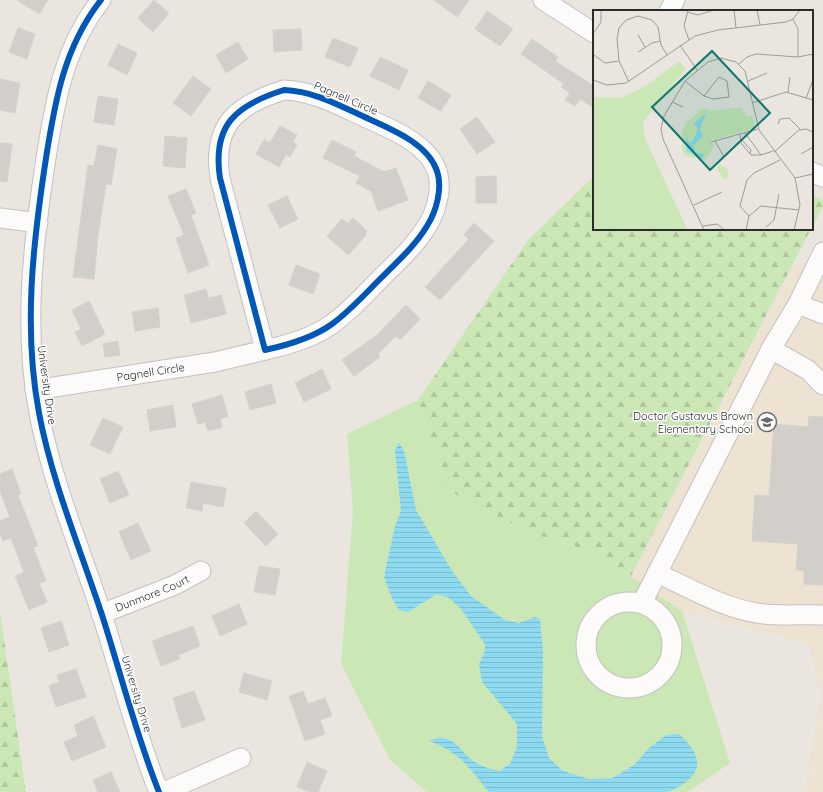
<svg xmlns="http://www.w3.org/2000/svg" width="823" height="792" font-family="Quicksand,sans-serif">
	<defs>
		<pattern id="forest-firs" width="22" height="20" patternUnits="userSpaceOnUse"><rect width="22" height="20" fill="#cce7b6"/><path d="M5 1l3.5 6h-7zM16 11l3.5 6h-7z" fill="#afc69d"/></pattern>
		<pattern id="water-rules" width="6" height="5" patternUnits="userSpaceOnUse"><rect width="6" height="5" fill="#8edaf0"/><path d="M0 2.5h6" fill="none" stroke="#7bbbce"/></pattern>
	</defs>
	<rect width="100%" height="100%" fill="#eae5df"/>
	<path fill="#eee3d3" d="M 795,263 L 823,267 L 823,792 L 805,792 L 821,695 L 809,644 L 682,611 L 631,576 Z"/>
	<path fill="url(#forest-firs)" d="M 594,176 L 594,229 L 811,229 L 631,576 L 597,553 L 527,532 L 449,491 L 418,400 L 528,240 Z
		M 812,194 L 823,201 L 823,206 L 812,228 Z
		M 0,612 L 26,792 L 0,792 Z"/>
	<path fill="#cce7b6" d="M 418,400 L 449,491 L 527,532 L 597,553 L 682,611 L 730,763 L 688,792 L 427,792 L 390,760 L 341,664 L 353,510 L 347,434 Z"/>
	<path fill="url(#water-rules)" d="M 399,443 L 404,451 L 416,510 L 452,571 L 471,596 L 505,620 L 519,623 L 535,617 L 540,619 L 543,652 L 542,736 L 549,758 L 563,771 L 589,779 L 613,778 L 634,765 L 649,748 L 666,735 L 679,734 C 707,759 702,778 668,792 L 489,792 C 469,768 460,752 429,741 C 451,730 459,750 473,761 C 481,766 489,769 499,771 L 510,764 L 517,747 L 517,724 L 482,682 L 479,664 L 485,651 L 485,644 L 461,609 L 449,598 L 437,594 L 408,612 L 399,610 L 392,598 L 384,577 L 395,526 L 401,511 L 395,450 Z"/>
	<path fill="#d2cfcb" stroke="#d5d1cb" d="M 17,0 L 48,0 L 39,14 Z
		M 154,0 L 169,13 L 153,32 L 138,18 Z
		M 434,0 L 469,0 L 457,17 Z
		M 487,11 L 513,29 L 500,46 L 475,29 Z
		M 18,28 L 35,34 L 27,59 L 9,52 Z
		M 301,29 L 302,50 L 274,52 L 273,30 Z
		M 333,38 L 358,48 L 350,67 L 325,57 Z
		M 532,39 L 558,57 L 555,61 L 594,86 L 594,108 L 580,99 L 575,106 L 565,100 L 570,93 L 561,87 L 564,84 L 521,54 Z
		M 238,42 L 248,59 L 226,73 L 216,55 Z
		M 118,44 L 137,53 L 127,75 L 108,65 Z
		M 380,57 L 408,70 L 399,90 L 370,76 Z
		M 193,76 L 211,89 L 191,116 L 173,103 Z
		M 0,79 L 20,83 L 15,113 L 0,110 Z
		M 428,81 L 451,95 L 441,111 L 418,98 Z
		M 98,96 L 118,99 L 114,125 L 94,122 Z
		M 477,117 L 495,142 L 477,154 L 460,129 Z
		M 280,126 L 297,135 L 293,142 L 297,145 L 290,157 L 286,154 L 279,167 L 256,154 L 264,140 L 270,143 Z
		M 165,136 L 187,138 L 185,168 L 163,166 Z
		M 332,140 L 356,152 L 354,156 L 384,172 L 396,168 L 408,200 L 378,211 L 371,191 L 356,183 L 360,176 L 323,158 Z
		M 0,143 L 12,144 L 7,182 L 0,181 Z
		M 98,145 L 117,149 L 111,185 L 106,184 L 98,236 L 94,279 L 73,277 L 88,165 L 94,166 Z
		M 496,176 L 497,203 L 476,203 L 476,177 Z
		M 186,189 L 196,213 L 191,215 L 209,265 L 188,273 L 176,238 L 184,235 L 168,196 Z
		M 287,196 L 298,219 L 280,228 L 268,205 Z
		M 353,218 L 366,230 L 366,235 L 348,255 L 327,236 L 342,219 L 348,224 Z
		M 474,223 L 494,241 L 440,300 L 425,287 L 469,239 L 464,235 Z
		M 296,265 L 320,274 L 313,294 L 289,285 Z
		M 206,289 L 209,298 L 221,295 L 226,314 L 191,323 L 184,295 Z
		M 89,301 L 105,334 L 82,346 L 75,332 L 81,329 L 72,310 Z
		M 406,305 L 420,319 L 400,340 L 396,336 L 378,354 L 380,357 L 354,376 L 342,360 L 377,335 Z
		M 158,308 L 160,327 L 135,331 L 132,312 Z
		M 118,341 L 120,355 L 105,357 L 103,344 Z
		M 322,369 L 331,389 L 304,402 L 295,383 Z
		M 271,384 L 276,403 L 250,410 L 245,392 Z
		M 222,395 L 228,416 L 220,419 L 222,427 L 208,431 L 205,422 L 198,424 L 192,404 Z
		M 173,405 L 176,427 L 150,431 L 147,410 Z
		M 809,416 L 823,417 L 823,585 L 804,584 L 804,571 L 796,570 L 798,544 L 752,541 L 755,495 L 769,496 L 774,424 L 808,427 Z
		M 103,418 L 123,427 L 110,454 L 90,445 Z
		M 12,469 L 21,494 L 18,495 L 38,546 L 33,547 L 46,581 L 39,583 L 47,602 L 29,610 L 15,576 L 24,572 L 11,538 L 3,541 L 0,533 L 0,521 L 10,517 L 0,491 L 0,474 Z
		M 118,471 L 129,495 L 110,503 L 100,479 Z
		M 191,482 L 226,488 L 223,507 L 203,503 L 202,511 L 186,508 Z
		M 256,511 L 278,534 L 266,546 L 244,523 Z
		M 138,523 L 151,551 L 131,560 L 119,532 Z
		M 259,566 L 280,569 L 275,595 L 254,592 Z
		M 239,604 L 247,624 L 220,636 L 212,616 Z
		M 61,621 L 69,645 L 49,652 L 41,628 Z
		M 193,626 L 200,646 L 178,655 L 180,659 L 161,666 L 152,641 Z
		M 76,669 L 86,697 L 56,707 L 49,686 L 59,682 L 57,675 Z
		M 244,673 L 272,681 L 267,700 L 239,692 Z
		M 194,691 L 205,720 L 182,728 L 173,698 Z
		M 303,691 L 308,704 L 325,698 L 332,716 L 320,720 L 325,734 L 305,741 L 289,696 Z
		M 93,716 L 106,747 L 72,761 L 64,742 L 78,736 L 74,725 Z
		M 307,762 L 327,771 L 318,792 L 310,792 L 297,787 Z
		M 111,772 L 120,792 L 98,792 L 93,780 Z"/>
	<g fill="none" stroke-linecap="round" stroke-linejoin="round">
		<defs>
			<g id="minor">
				<path d="M 101,0 C 64,47 55,101 46,158 C 33,243 23,328 39,413 C 52,482 80,548 102,615 C 121,674 136,735 159,792"/>
				<path d="M 543,0 L 594,33"/>
				<path d="M 669,11 L 675,0"/>
				<path d="M 284,90 C 315,91 342,107 369,119 C 393,130 428,144 437,171 C 443,188 436,212 427,226 C 415,246 397,262 381,278 C 365,294 350,311 332,324 C 313,338 288,345 265,350 L 220,178 C 212,125 236,105 284,90 Z"/>
				<path d="M 812,172 L 823,177"/>
				<path d="M 0,218 L 38,223"/>
				<path d="M 798,304 L 823,314"/>
				<path d="M 771,349 L 808,370 L 823,385"/>
				<path id="s1" d="M 35,390 L 215,362 L 265,350"/>
				<path d="M 657,573 C 691,589 727,610 764,614 C 783,616 804,614 823,615"/>
				<circle cx="629" cy="645" r="43"/>
				<path d="M 642,603 L 771,349 L 798,304 L 823,252"/>
				<path id="s2" d="M 101,614 L 175,585 L 201,571"/>
				<path d="M 164,792 L 241,758"/>
			</g>
		</defs>
		<use href="#minor" stroke="#c3c1c1" stroke-width="21"/>
		<use href="#minor" stroke="#fcfbfa" stroke-width="19"/>
		<defs>
			<path id="cycleway" d="M 101,0 C 64,47 55,101 46,158 C 33,243 23,328 39,413 C 52,482 80,548 102,615 C 121,674 136,735 159,792
				M 284,90 C 315,91 342,107 369,119 C 393,130 428,144 437,171 C 443,188 436,212 427,226 C 415,246 397,262 381,278 C 365,294 350,311 332,324 C 313,338 288,345 265,350 L 220,178 C 212,125 236,105 284,90 Z"/>
		</defs>
		<use href="#cycleway" stroke="#fff" stroke-width="8"/>
		<use href="#cycleway" stroke="#0057b8" stroke-width="6"/>
	</g>
	<defs>
		<symbol id="school-ring" viewBox="-11 -11 22 22"><circle r="9.5" fill="#fff" stroke="#6e6c6a" stroke-width="1.5"/><path d="M0-5L7-2L0 1L-7-2ZM-4 1L0 2.5L4 1V4Q0 6-4 4Z" fill="#6e6c6a"/></symbol>
	</defs>
	<g fill-rule="evenodd">
		<use href="#school-ring" x="756" y="411" width="22" height="22"/>
	</g>
	<g text-anchor="middle" dominant-baseline="central" stroke-width="3" stroke-linejoin="round" paint-order="stroke">
		<g font-size="11" fill="#2b2b2b" stroke="#fff">
			<text transform="translate(346 98) rotate(23)">Pagnell Circle</text>
			<text stroke="none"><textPath href="#s1" startOffset="117">Pagnell Circle</textPath></text>
			<text transform="translate(47 385) rotate(82)">University Drive</text>
			<text stroke="none"><textPath href="#s2" startOffset="55">Dunmore Court</textPath></text>
			<text transform="translate(137 694) rotate(73)">University Drive</text>
		</g>
		<g font-size="11" fill="#2b2b2b" stroke="#fff" text-anchor="end">
			<text x="753" y="416">Doctor Gustavus Brown<tspan x="753" dy="13">Elementary School</tspan></text>
		</g>
	</g>
	<g transform="translate(593 10)">
		<rect width="220" height="220" fill="#eae5df"/>
		<path d="M 86,51 L 93,59 L 50,112 L 51,126 L 94,219 L 0,220 L 0,87 L 28,88 L 51,77 ZM 138,98 L 148,98 L 154,106 L 159,106 L 162,118 L 120,130 L 113,110 L 118,101 Z" fill="#cce7b6"/>
		<path d="M 110,98 L 118,101 L 113,110 L 121,136 L 112,150 L 93,146 L 89,141 L 89,124 L 92,114 ZM 126,154 L 134,158 L 136,168 L 130,169 L 124,158 Z" fill="#cce7b6"/>
		<path d="M 113,103 L 107,119 L 110,126 L 100,136 L 103,143 L 111,144 L 109,149 L 93,141 L 93,126 L 96,133 L 100,131 L 105,119 L 101,113 Z" fill="#8edaf0"/>
		<path fill="none" stroke="#9e9b97" stroke-width="1" d="M 95,0 L 91,16 L 96,30M 141,0 L 143,18M 164,0 L 167,15M 94,2 L 105,5 L 121,0M 200,9 L 205,19 L 205,47M 0,24 L 8,12 L 8,0M 45,25 L 52,37M 87,35 L 104,60M 45,42 L 59,33 L 67,31M 1,45 L 12,53 L 26,51M 146,54 L 154,47 L 163,44 L 205,47 L 220,44M 126,67 L 134,71 L 136,87 L 120,89 L 111,86 ZM 0,70 L 14,75 L 33,73 L 102,26 L 125,20 L 193,12 L 200,9 L 207,0M 92,71 L 111,86M 155,71 L 174,63M 36,72 L 26,51 L 24,29 L 26,18 L 33,10 L 45,6 L 59,10 L 65,17 L 68,35 L 74,45M 195,82 L 197,67M 213,88 L 220,70M 79,92 L 90,97M 159,93 L 193,82 L 220,90M 185,114 L 187,109 L 196,108 L 207,119M 152,123 L 168,145 L 180,141M 147,124 L 148,133 L 158,145 L 168,145M 148,129 L 158,140 L 157,144M 122,131 L 131,147M 118,132 L 165,119M 181,142 L 206,120 L 213,119 L 220,122M 208,144 L 220,137M 202,168 L 220,164M 101,195 L 129,182M 156,206 L 147,196 L 154,170 L 161,163 L 187,150M 110,216 L 124,214 L 132,220M 173,217 L 181,210 L 186,184M 111,220 L 70,129 L 68,119 L 71,106 L 92,71 L 115,52 L 128,48 L 143,52 L 152,61 L 166,120 L 202,168 L 207,195 L 201,220M 153,220 L 156,206 L 168,196 L 206,200"/>
		<path fill="#0f766e" fill-opacity="0.15" stroke="#0f766e" stroke-width="2" d="M 119,41 L 177,103 L 117,160 L 59,97 Z"/>
		<rect width="220" height="220" fill="none" stroke="#2b2b2b" stroke-width="2"/>
	</g>
</svg>
